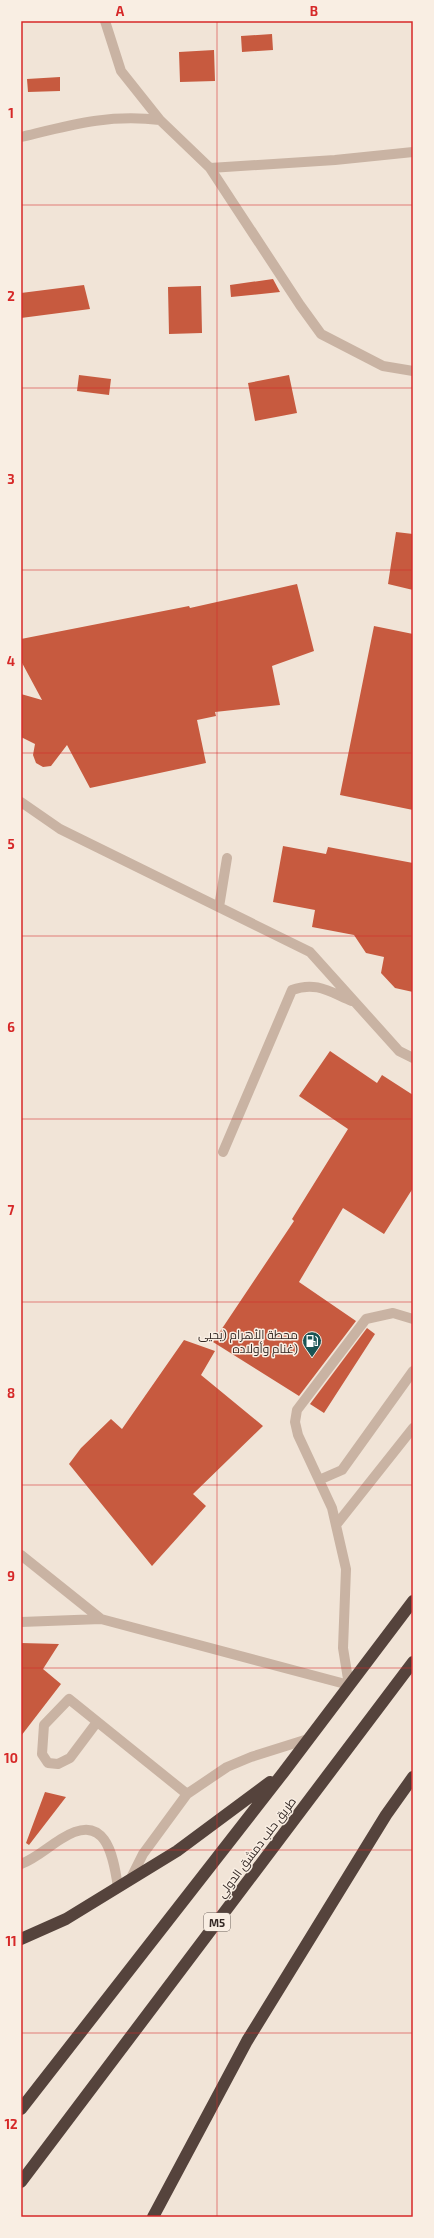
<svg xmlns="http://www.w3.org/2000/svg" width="434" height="2238" font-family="'Exo 2',Cairo,sans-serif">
	<rect width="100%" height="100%" fill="#f1e4d7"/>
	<path fill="#c75a3f" d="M 272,34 L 273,50 L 242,52 L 241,36 Z
		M 214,50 L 215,81 L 180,82 L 179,52 Z
		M 60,77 L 60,91 L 28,92 L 27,79 Z
		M 273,279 L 280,292 L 231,297 L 230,285 Z
		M 84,285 L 90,309 L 21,318 L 21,293 Z
		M 201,286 L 202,333 L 169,334 L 168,287 Z
		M 79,375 L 111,379 L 109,395 L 77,391 Z
		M 289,375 L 297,413 L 255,421 L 248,383 Z
		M 396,532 L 413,534 L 413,590 L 388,584 Z
		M 297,584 L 314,651 L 272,666 L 280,705 L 215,712 L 216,716 L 197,720 L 206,763 L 90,788 L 67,745 L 51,766 L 43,767 L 36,763 L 33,755 L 35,744 L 21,737 L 21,694 L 42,700 L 21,661 L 21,639 L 189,606 L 190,608 Z
		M 374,626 L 413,634 L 413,810 L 340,795 Z
		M 283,846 L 326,854 L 328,847 L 413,863 L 413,992 L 395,988 L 381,973 L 384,957 L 366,953 L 354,935 L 312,927 L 315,910 L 273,902 Z
		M 330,1051 L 377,1083 L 382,1075 L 413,1095 L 413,1188 L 384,1234 L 343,1208 L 299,1282 L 356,1321 L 299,1396 L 213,1342 L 294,1221 L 292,1219 L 348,1129 L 299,1096 Z
		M 367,1328 L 375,1334 L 324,1413 L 310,1404 Z
		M 184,1340 L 215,1351 L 201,1375 L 263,1426 L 193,1494 L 206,1506 L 152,1566 L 69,1464 L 81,1448 L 111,1419 L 122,1429 Z
		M 21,1643 L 59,1644 L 43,1669 L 61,1684 L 21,1736 Z
		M 45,1792 L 66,1797 L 29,1845 L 26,1843 Z"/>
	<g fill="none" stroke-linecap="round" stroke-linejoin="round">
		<path stroke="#c9b3a3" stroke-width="10" d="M 319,1480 L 342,1470 L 413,1371
			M 336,1525 L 413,1428
			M 349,1685 L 343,1648 L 346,1569 L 332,1508 L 298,1435 L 295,1422 L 297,1410 L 366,1319 L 393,1313 L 413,1319
			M 21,1864 C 35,1859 48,1847 61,1839 C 105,1811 113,1853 118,1887"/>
		<path stroke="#c9b3a3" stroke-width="10" d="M 105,21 L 121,71 L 160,120 L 210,168 L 300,305 L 321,334 L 383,366 L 413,371
			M 21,137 C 71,125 107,114 160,120
			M 210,168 L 335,160 L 413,152
			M 21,802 L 60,829 L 310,952 L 399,1051 L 413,1058
			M 219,907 L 227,858
			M 223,1152 L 292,990 C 316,981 330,992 352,1001
			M 21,1555 L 101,1619 L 349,1685
			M 21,1622 L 101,1619
			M 97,1722 L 70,1758 L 58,1764 L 48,1763 L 42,1754 L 44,1725 L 69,1699 L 187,1794
			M 130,1880 L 143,1854 L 187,1794 L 227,1767 L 251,1757 L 308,1739"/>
		<path stroke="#55433c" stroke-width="12" d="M 21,1939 L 66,1919 L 177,1851 L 270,1782
			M 21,2109 L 283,1773 L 413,1601
			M 21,2182 L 413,1662
			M 153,2217 L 247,2041 L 386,1815 L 413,1777"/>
	</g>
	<path fill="none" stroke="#d62828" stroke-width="1" stroke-opacity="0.55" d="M 217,21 L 217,2217M 21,205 L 413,205M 21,388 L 413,388M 21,570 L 413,570M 21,753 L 413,753M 21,936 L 413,936M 21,1119 L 413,1119M 21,1302 L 413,1302M 21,1485 L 413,1485M 21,1668 L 413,1668M 21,1850 L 413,1850M 21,2033 L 413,2033"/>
	<defs>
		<symbol id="fuel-pin" viewBox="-11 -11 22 30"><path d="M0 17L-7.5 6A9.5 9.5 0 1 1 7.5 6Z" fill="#1b5455" stroke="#f9eee3"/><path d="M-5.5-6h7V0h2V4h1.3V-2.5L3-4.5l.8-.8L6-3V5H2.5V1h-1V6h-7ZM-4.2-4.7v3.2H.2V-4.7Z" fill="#fff"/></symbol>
	</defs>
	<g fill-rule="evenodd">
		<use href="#fuel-pin" x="301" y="1330" width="22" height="30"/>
	</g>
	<g text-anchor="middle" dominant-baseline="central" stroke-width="3" stroke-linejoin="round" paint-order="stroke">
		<rect fill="#f9eee3" stroke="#6f645e" stroke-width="1" x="204" y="1913" width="26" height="18" rx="3"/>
		<g font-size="11" font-weight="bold" fill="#342925">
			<text x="217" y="1922">M5</text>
		</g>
		<g font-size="12" fill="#342925" stroke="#f9eee3" text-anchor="end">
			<text x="298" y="1334">محطة الأهرام (يحيى<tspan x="298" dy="14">غنام وأولاده)</tspan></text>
		</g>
		<g font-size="12" fill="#342925" stroke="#f9eee3">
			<text transform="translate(256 1847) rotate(-53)">طريق حلب دمشق الدولي</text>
		</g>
	</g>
	<rect width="434" height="2238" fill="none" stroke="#f9eee3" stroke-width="44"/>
	<rect x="22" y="22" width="390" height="2194" fill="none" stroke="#d62828" stroke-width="1.5"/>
	<g font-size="13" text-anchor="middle" font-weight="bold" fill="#d62828">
		<text x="120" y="16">A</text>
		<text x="314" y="16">B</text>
		<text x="11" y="118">1</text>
		<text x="11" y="301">2</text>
		<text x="11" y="484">3</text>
		<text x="11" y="666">4</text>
		<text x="11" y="849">5</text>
		<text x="11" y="1032">6</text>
		<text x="11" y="1215">7</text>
		<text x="11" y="1398">8</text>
		<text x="11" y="1581">9</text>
		<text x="11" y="1763">10</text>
		<text x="11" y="1946">11</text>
		<text x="11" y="2129">12</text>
	</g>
</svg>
